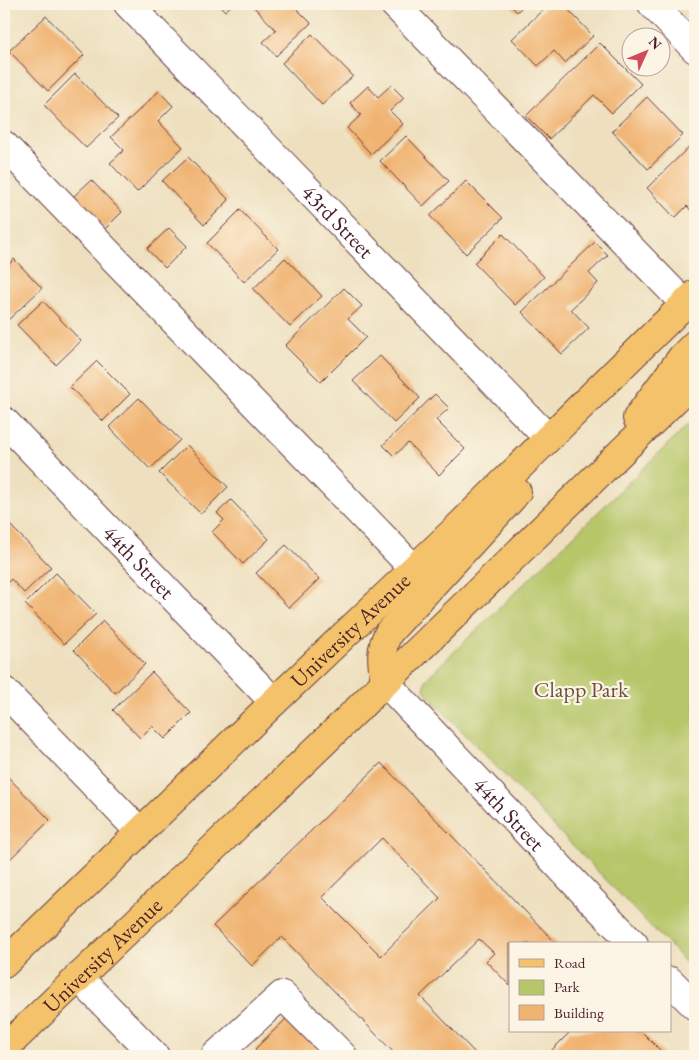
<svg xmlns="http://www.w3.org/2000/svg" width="699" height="1060" font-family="'EB Garamond',serif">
	<rect width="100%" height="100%" fill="#fcf5e5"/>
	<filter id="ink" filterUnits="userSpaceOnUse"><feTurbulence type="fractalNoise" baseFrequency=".02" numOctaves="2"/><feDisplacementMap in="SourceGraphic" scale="10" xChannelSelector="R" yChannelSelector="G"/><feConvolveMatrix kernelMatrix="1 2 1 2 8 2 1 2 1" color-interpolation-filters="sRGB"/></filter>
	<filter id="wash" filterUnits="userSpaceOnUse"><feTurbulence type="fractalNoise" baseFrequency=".0096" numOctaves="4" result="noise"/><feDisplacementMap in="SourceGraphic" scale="20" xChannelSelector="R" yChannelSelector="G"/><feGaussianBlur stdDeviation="1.12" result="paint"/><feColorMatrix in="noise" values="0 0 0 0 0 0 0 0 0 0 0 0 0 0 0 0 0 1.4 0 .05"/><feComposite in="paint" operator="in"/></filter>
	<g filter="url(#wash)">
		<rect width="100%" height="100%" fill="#eee0bf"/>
		<path fill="#b6c669" stroke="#80724a" d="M 695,418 L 695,972 L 670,946 L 670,944 L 668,944 L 428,696 L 424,689 L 426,679 Z"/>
		<g id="blocks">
			<path fill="#f0b371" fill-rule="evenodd" d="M 218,4 L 233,4 L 225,11 Z
				M 251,4 L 292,4 L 311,23 L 276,56 L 263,42 L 276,30 Z
				M 509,4 L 525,4 L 517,12 Z
				M 549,4 L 563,4 L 593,36 L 565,63 L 554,51 L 538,66 L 512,39 Z
				M 46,16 L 84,55 L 48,91 L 9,51 Z
				M 312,34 L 353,76 L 322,105 L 282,63 Z
				M 600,43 L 641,84 L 612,113 L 594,95 L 549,139 L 526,116 Z
				M 75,74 L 118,118 L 86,148 L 44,105 Z
				M 391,85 L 404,98 L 390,111 L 403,124 L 371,154 L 347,128 L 361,115 L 350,103 L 368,86 L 378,97 Z
				M 159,91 L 173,106 L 158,121 L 183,147 L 137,192 L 110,163 L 124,150 L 111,137 Z
				M 647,97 L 683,135 L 648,169 L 612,131 Z
				M 406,136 L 449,181 L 423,206 L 380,161 Z
				M 695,141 L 695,215 L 687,206 L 675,218 L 647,188 Z
				M 188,157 L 229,200 L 204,225 L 162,181 Z
				M 91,180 L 122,212 L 105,229 L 73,197 Z
				M 466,181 L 503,218 L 466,254 L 430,216 Z
				M 240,210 L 278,249 L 244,282 L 207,243 Z
				M 169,228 L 187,246 L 165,268 L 147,249 Z
				M 503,234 L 544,277 L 515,305 L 474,263 Z
				M 595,242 L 608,255 L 589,273 L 598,283 L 571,309 L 589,328 L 562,354 L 522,312 Z
				M 285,258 L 322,296 L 290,327 L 253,289 Z
				M 14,259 L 42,288 L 5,323 L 4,321 L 4,270 Z
				M 344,288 L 362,306 L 348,319 L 366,337 L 321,382 L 285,346 Z
				M 43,301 L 81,341 L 56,365 L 17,325 Z
				M 380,356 L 420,398 L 394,423 L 353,381 Z
				M 97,361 L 130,394 L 103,421 L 70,387 Z
				M 435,394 L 449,408 L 436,420 L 465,449 L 439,475 L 408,443 L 394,456 L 383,445 Z
				M 139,398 L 180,440 L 150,469 L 109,427 Z
				M 187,445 L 228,487 L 201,514 L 159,473 Z
				M 231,500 L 269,539 L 243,564 L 212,532 L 224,520 L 217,513 Z
				M 7,522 L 51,567 L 24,593 L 11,579 L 4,586 L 4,526 Z
				M 286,545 L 319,579 L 289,608 L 256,573 Z
				M 56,573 L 96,614 L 64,644 L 25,604 Z
				M 103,621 L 145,664 L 115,693 L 74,650 Z
				M 152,672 L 191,713 L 165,739 L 152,726 L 140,738 L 113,710 Z
				M 381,763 L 557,944 L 510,944 L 510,986 L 486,961 L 494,953 L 479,939 L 420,996 L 478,1056 L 397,1056 L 282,937 L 252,966 L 213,926 ZM 382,838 L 440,898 L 381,956 L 322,897 Z
				M 6,775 L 50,820 L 4,865 L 4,777 Z
				M 288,1017 L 326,1056 L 261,1056 L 255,1049 Z
				M 568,1031 L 641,1031 L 666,1056 L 546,1056 L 569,1033 Z"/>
		</g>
	</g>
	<g filter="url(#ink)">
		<use href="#blocks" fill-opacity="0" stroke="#633c41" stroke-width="1"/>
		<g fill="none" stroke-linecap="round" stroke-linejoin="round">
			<defs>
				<g id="minor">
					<path id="s1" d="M 128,4 L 548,438"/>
					<path d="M 394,4 L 685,304"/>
					<path d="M 652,4 L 695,49"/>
					<path d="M 4,145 L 414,569"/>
					<path id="s2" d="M 4,421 L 274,702"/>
					<path id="s3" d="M 385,682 L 589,898 L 634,944"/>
					<path d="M 4,691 L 140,832"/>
					<path d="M 78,977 L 155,1056"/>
					<path d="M 670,981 L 695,1006"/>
					<path d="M 215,1056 L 282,995 L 343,1056"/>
				</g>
				<g id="major">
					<path d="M 637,418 L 682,357 L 695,344"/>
					<path d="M 385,682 C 382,663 379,650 389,632 L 513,497 L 517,492"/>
					<path id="s4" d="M 4,964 L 274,702 L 456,529 L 695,294"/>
					<path id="s5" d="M 4,1049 L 323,743 L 695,380"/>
				</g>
			</defs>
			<use href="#minor" stroke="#633c41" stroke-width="30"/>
			<use href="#major" stroke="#633c41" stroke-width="30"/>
			<use href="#minor" stroke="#fff" stroke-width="28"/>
			<use href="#major" stroke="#f3c26a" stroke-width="28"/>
		</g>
	</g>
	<g text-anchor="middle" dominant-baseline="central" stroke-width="4.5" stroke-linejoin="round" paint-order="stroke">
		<g font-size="22" fill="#4a1f2b" stroke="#fcf5e5">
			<text stroke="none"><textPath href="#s1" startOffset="302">43rd Street</textPath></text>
			<text stroke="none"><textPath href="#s2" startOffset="195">44th Street</textPath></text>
			<text stroke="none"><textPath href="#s4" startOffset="481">University Avenue</textPath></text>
			<text stroke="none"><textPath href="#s3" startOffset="181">44th Street</textPath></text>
			<text stroke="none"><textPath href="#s5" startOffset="136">University Avenue</textPath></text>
		</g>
		<g font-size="22" fill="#6a513e" stroke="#fcf5e5">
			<text x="581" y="689">Clapp Park</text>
		</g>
	</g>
	<rect width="699" height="1060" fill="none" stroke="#fcf5e5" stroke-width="20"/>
	<rect x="509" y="942" width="162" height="90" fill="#fcf5e5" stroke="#b59f9b"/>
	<rect x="519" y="959" width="25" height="8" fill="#f3c26a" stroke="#b59f9b"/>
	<text x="554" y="968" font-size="15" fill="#4a1f2b">Road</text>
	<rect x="519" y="980" width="25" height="15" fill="#b6c669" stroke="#b59f9b"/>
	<text x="554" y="992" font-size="15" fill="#4a1f2b">Park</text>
	<rect x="519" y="1005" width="25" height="15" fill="#f0b371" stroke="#b59f9b"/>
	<text x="554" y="1018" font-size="15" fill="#4a1f2b">Building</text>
	<g transform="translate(646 52) rotate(46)"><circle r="24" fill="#fcf5e5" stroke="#b59f9b"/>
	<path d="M0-4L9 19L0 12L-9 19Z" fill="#d1495b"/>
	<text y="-8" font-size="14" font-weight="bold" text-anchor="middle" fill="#4a1f2b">N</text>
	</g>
</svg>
